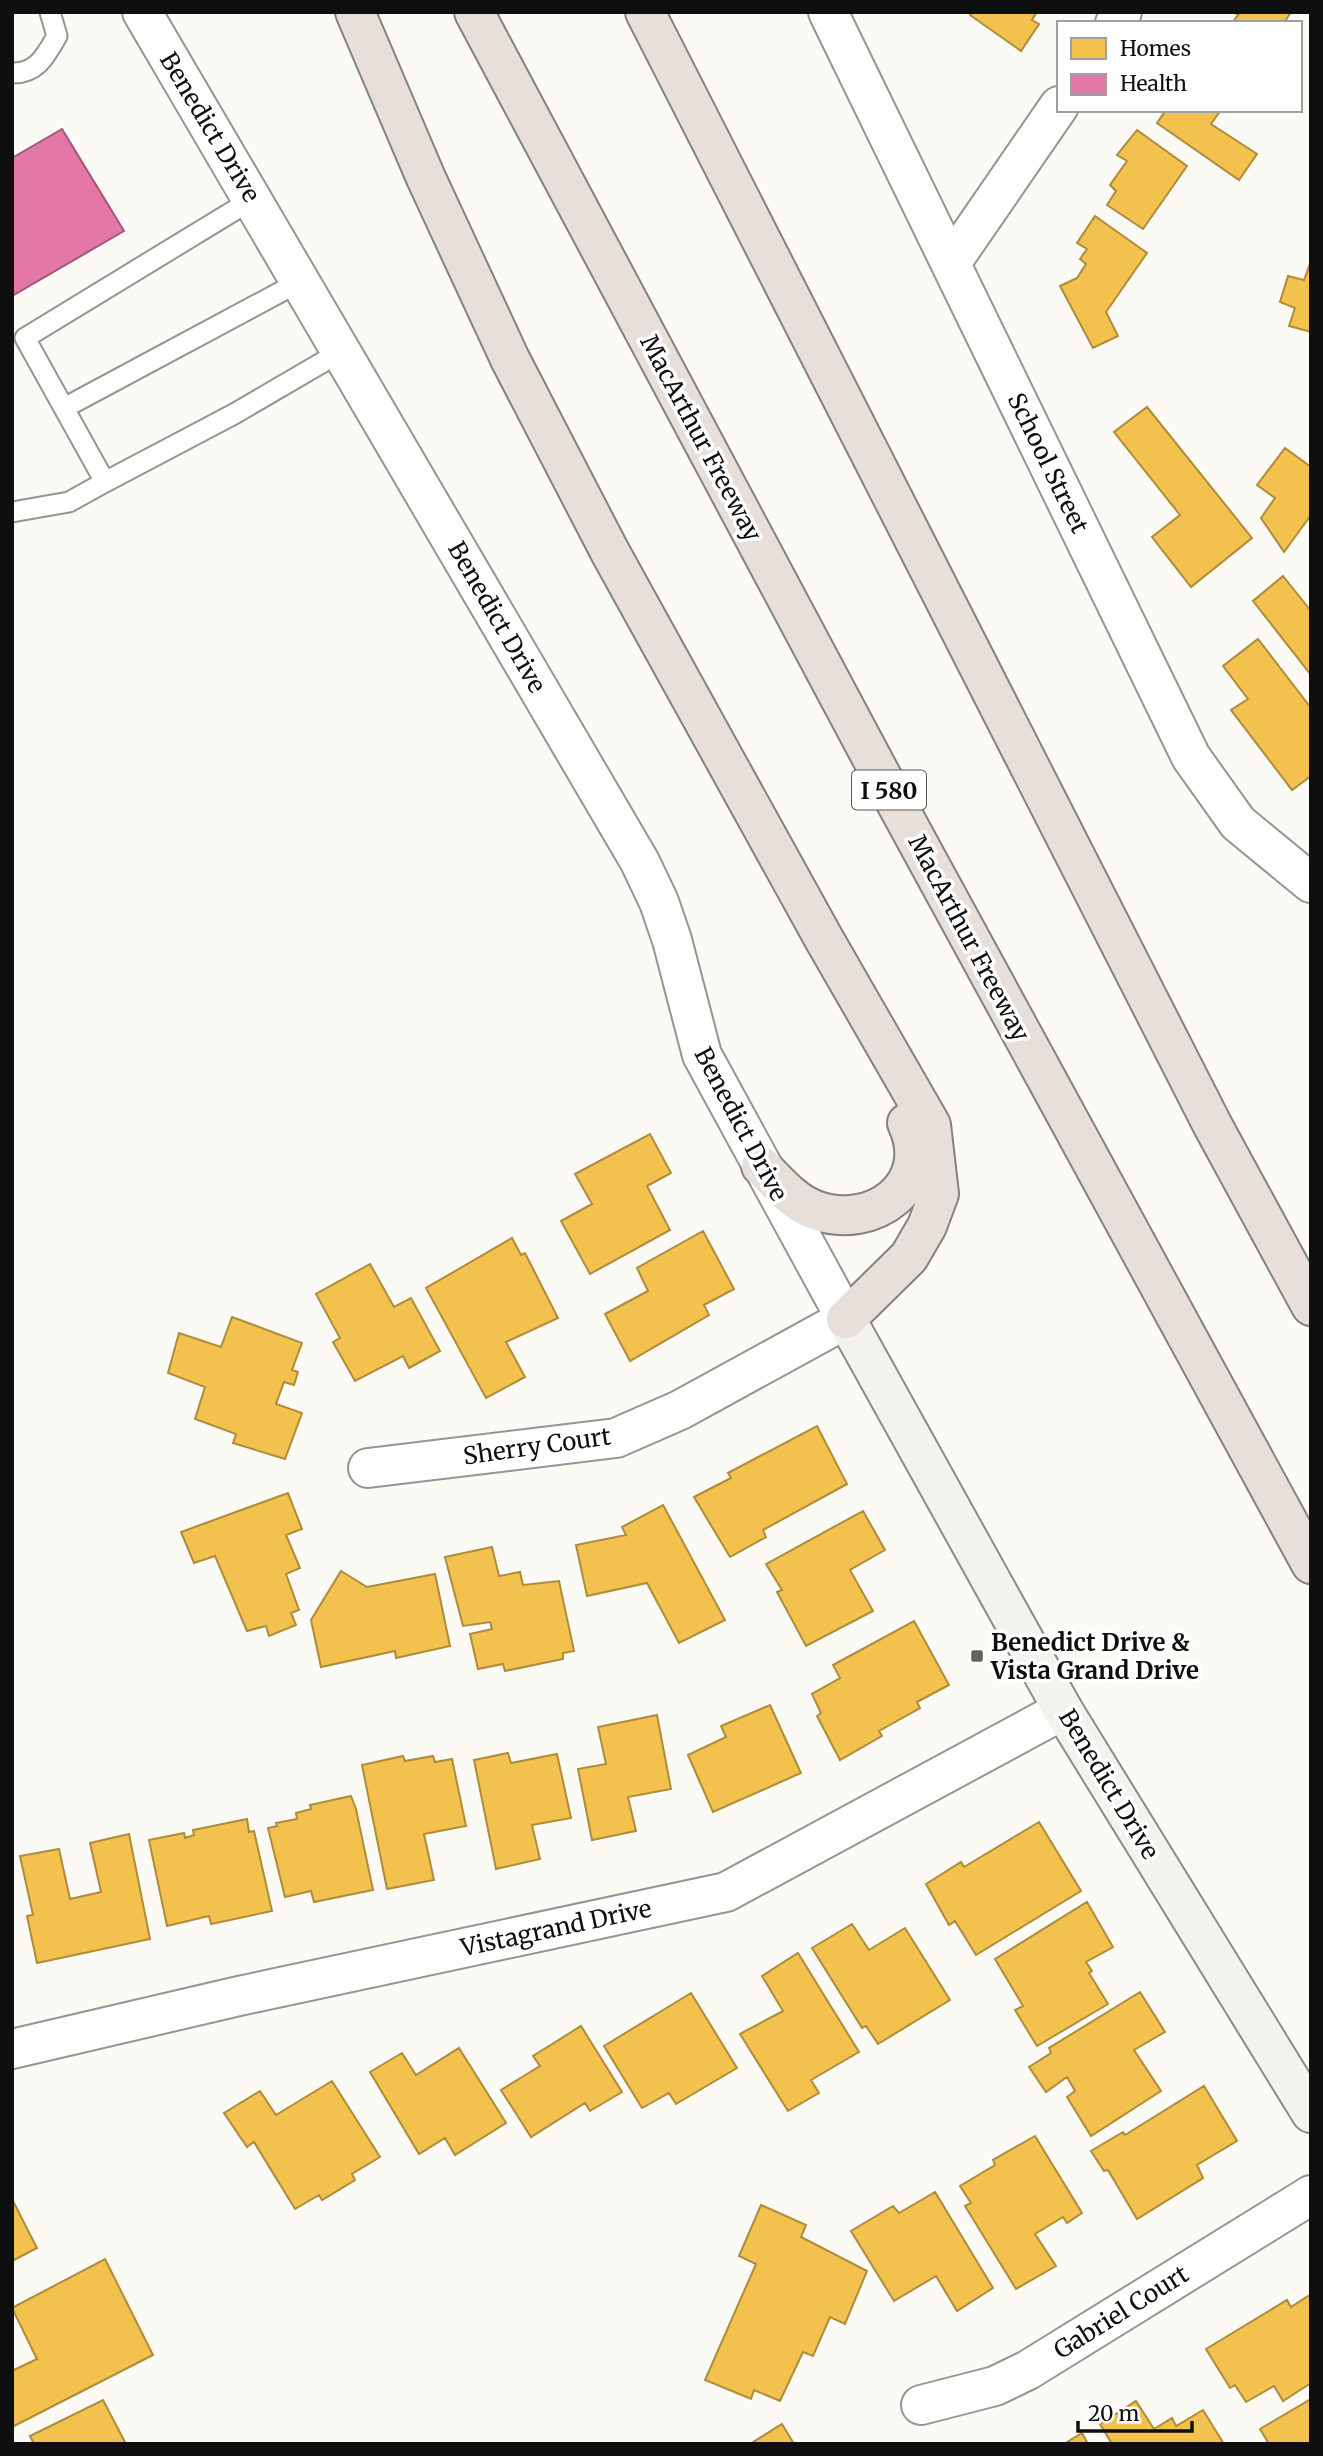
<svg xmlns="http://www.w3.org/2000/svg" width="1323" height="2456" font-family="Merriweather,serif">
	<rect width="100%" height="100%" fill="#fbfaf5"/>
	<path fill="#f2c14e" stroke="#ae8c3b" stroke-width="2" d="M 972,12 L 1037,12 L 1032,20 L 1039,24 L 1021,51 L 970,15 Z
		M 1233,12 L 1291,12 L 1284,23 L 1232,23 L 1238,15 Z
		M 1166,110 L 1221,110 L 1211,124 L 1257,154 L 1239,180 L 1157,123 Z
		M 1137,130 L 1187,166 L 1143,229 L 1107,205 L 1116,191 L 1110,185 L 1127,161 L 1117,155 Z
		M 1095,216 L 1147,253 L 1106,312 L 1118,336 L 1093,348 L 1060,286 L 1077,278 L 1086,264 L 1080,259 L 1087,249 L 1077,243 Z
		M 1311,261 L 1311,332 L 1289,326 L 1295,308 L 1280,302 L 1288,276 L 1304,280 Z
		M 1147,407 L 1252,538 L 1191,587 L 1152,537 L 1180,515 L 1114,432 Z
		M 1285,448 L 1311,467 L 1311,515 L 1284,552 L 1261,518 L 1275,498 L 1257,485 Z
		M 1283,576 L 1311,611 L 1311,675 L 1253,601 Z
		M 1258,639 L 1311,708 L 1311,776 L 1292,790 L 1231,710 L 1248,699 L 1223,666 Z
		M 650,1134 L 671,1173 L 647,1186 L 670,1230 L 590,1274 L 561,1221 L 592,1204 L 575,1174 Z
		M 703,1231 L 734,1289 L 704,1305 L 709,1315 L 630,1361 L 605,1314 L 648,1291 L 637,1268 Z
		M 512,1238 L 521,1255 L 525,1253 L 558,1318 L 506,1342 L 525,1377 L 486,1398 L 426,1288 Z
		M 370,1264 L 394,1307 L 411,1298 L 440,1351 L 409,1368 L 403,1356 L 355,1381 L 333,1342 L 340,1338 L 316,1294 Z
		M 232,1317 L 302,1343 L 292,1370 L 298,1372 L 294,1385 L 284,1382 L 276,1404 L 302,1413 L 285,1459 L 233,1443 L 236,1434 L 195,1419 L 205,1387 L 168,1373 L 179,1333 L 221,1347 Z
		M 817,1426 L 847,1484 L 763,1530 L 766,1537 L 730,1557 L 694,1497 L 731,1478 L 728,1473 Z
		M 288,1493 L 302,1529 L 286,1535 L 300,1568 L 286,1574 L 299,1610 L 291,1613 L 296,1625 L 269,1636 L 266,1626 L 247,1631 L 215,1556 L 194,1563 L 181,1532 Z
		M 663,1505 L 725,1620 L 679,1643 L 647,1583 L 587,1596 L 576,1545 L 626,1535 L 622,1527 Z
		M 863,1511 L 885,1550 L 850,1570 L 873,1611 L 806,1646 L 777,1592 L 782,1590 L 766,1564 Z
		M 492,1547 L 499,1576 L 520,1572 L 523,1585 L 559,1581 L 574,1651 L 563,1653 L 563,1659 L 505,1671 L 503,1664 L 478,1669 L 470,1634 L 492,1629 L 490,1622 L 463,1626 L 445,1557 Z
		M 341,1571 L 367,1587 L 435,1574 L 450,1646 L 396,1658 L 395,1651 L 321,1667 L 311,1620 Z
		M 914,1621 L 949,1685 L 917,1702 L 920,1708 L 879,1731 L 882,1736 L 840,1760 L 817,1716 L 821,1713 L 812,1694 L 840,1678 L 833,1665 Z
		M 770,1705 L 801,1773 L 713,1812 L 688,1755 L 726,1737 L 721,1726 Z
		M 657,1715 L 671,1789 L 628,1797 L 636,1831 L 592,1840 L 578,1769 L 606,1764 L 598,1727 Z
		M 508,1753 L 511,1763 L 557,1754 L 571,1818 L 532,1825 L 540,1859 L 496,1869 L 474,1760 Z
		M 403,1756 L 405,1761 L 433,1756 L 435,1762 L 452,1759 L 466,1826 L 424,1834 L 434,1880 L 387,1889 L 362,1765 Z
		M 351,1796 L 356,1809 L 373,1890 L 314,1902 L 311,1891 L 285,1897 L 268,1828 L 277,1826 L 276,1823 L 297,1819 L 296,1813 L 311,1809 L 310,1805 Z
		M 247,1819 L 249,1832 L 254,1831 L 272,1911 L 211,1924 L 209,1916 L 167,1926 L 149,1840 L 184,1833 L 185,1838 L 194,1835 L 193,1830 Z
		M 1039,1822 L 1081,1891 L 976,1955 L 955,1921 L 949,1925 L 926,1884 L 961,1862 L 964,1867 Z
		M 129,1834 L 150,1939 L 37,1963 L 27,1916 L 33,1915 L 20,1856 L 59,1849 L 70,1899 L 101,1892 L 90,1843 Z
		M 1087,1902 L 1113,1947 L 1086,1962 L 1092,1971 L 1089,1973 L 1108,2004 L 1037,2046 L 1015,2010 L 1023,2006 L 995,1959 Z
		M 852,1924 L 869,1950 L 905,1928 L 950,2000 L 878,2044 L 866,2026 L 862,2028 L 812,1948 Z
		M 798,1953 L 859,2052 L 811,2080 L 819,2093 L 788,2111 L 740,2034 L 783,2011 L 762,1976 Z
		M 1140,1992 L 1165,2032 L 1134,2050 L 1161,2091 L 1091,2136 L 1067,2097 L 1075,2091 L 1067,2077 L 1046,2092 L 1029,2067 L 1051,2053 L 1049,2048 Z
		M 691,1993 L 737,2068 L 676,2104 L 669,2093 L 642,2108 L 604,2046 Z
		M 581,2026 L 622,2092 L 590,2111 L 585,2103 L 531,2137 L 501,2090 L 540,2066 L 533,2056 Z
		M 459,2048 L 506,2123 L 455,2155 L 445,2138 L 419,2154 L 370,2072 L 402,2053 L 416,2075 Z
		M 332,2081 L 380,2157 L 352,2174 L 355,2180 L 322,2200 L 319,2195 L 295,2209 L 254,2142 L 247,2147 L 224,2113 L 260,2091 L 276,2115 Z
		M 1204,2086 L 1237,2141 L 1197,2165 L 1203,2178 L 1137,2219 L 1108,2170 L 1104,2171 L 1091,2151 L 1123,2132 L 1125,2135 Z
		M 1035,2136 L 1082,2213 L 1067,2223 L 1063,2217 L 1035,2234 L 1056,2266 L 1016,2289 L 965,2206 L 971,2203 L 960,2186 L 995,2165 L 993,2160 Z
		M 935,2192 L 993,2288 L 957,2311 L 936,2276 L 894,2301 L 851,2231 L 893,2206 L 899,2213 Z
		M 12,2199 L 37,2248 L 12,2261 Z
		M 761,2205 L 806,2225 L 801,2237 L 867,2271 L 845,2324 L 830,2317 L 813,2356 L 803,2352 L 780,2401 L 754,2390 L 751,2399 L 705,2380 L 756,2264 L 739,2256 Z
		M 105,2259 L 153,2355 L 12,2427 L 12,2371 L 37,2359 L 12,2308 Z
		M 1311,2294 L 1311,2383 L 1283,2401 L 1274,2386 L 1246,2402 L 1235,2385 L 1230,2388 L 1206,2349 L 1287,2300 L 1291,2307 Z
		M 1311,2399 L 1311,2444 L 1269,2444 L 1260,2429 Z
		M 103,2400 L 126,2444 L 34,2444 L 30,2436 Z
		M 1136,2401 L 1154,2429 L 1172,2418 L 1176,2426 L 1203,2410 L 1224,2444 L 1112,2444 L 1100,2424 Z
		M 782,2424 L 794,2444 L 750,2444 Z
		M 1082,2433 L 1088,2444 L 1064,2444 Z"/>
	<path fill="#e377a8" stroke="#a3587a" stroke-width="2" d="M 62,129 L 124,231 L 12,296 L 12,158 Z"/>
	<g fill="none" stroke-linecap="round" stroke-linejoin="round">
		<defs>
			<path id="lane" d="M 12,73 C 37,74 46,55 57,36 L 50,12
				M 253,199 L 25,338 L 105,482 L 234,414 L 342,351
				M 64,408 L 301,281
				M 12,512 L 69,502 L 105,482"/>
			<path id="street" d="M 142,12 L 640,862 L 659,902 L 672,940 L 702,1055 L 846,1319 L 680,1410 L 616,1438 L 368,1468
				M 828,12 L 1191,757 L 1238,823 L 1311,883
				M 1115,23 L 1122,12
				M 951,263 L 1059,106
				M 12,2049 L 239,1996 L 726,1892 L 1063,1710
				M 921,2405 L 995,2386 L 1028,2370 L 1311,2195"/>
			<path id="secondary" d="M 846,1319 L 1063,1710 L 1311,2113"/>
			<path id="highway" d="M 355,12 L 426,178 L 510,359 L 610,552 L 824,939 L 931,1125 L 939,1194 L 927,1226 L 909,1257 L 846,1319
				M 474,12 L 876,766 L 1311,1564
				M 645,12 L 1213,1126 L 1311,1306
				M 761,1166 C 777,1182 793,1202 815,1210 C 873,1231 936,1185 907,1123"/>
		</defs>
		<use href="#lane" stroke="#959593" stroke-width="23"/>
		<use href="#street" stroke="#959593" stroke-width="42"/>
		<use href="#secondary" stroke="#8c8b89" stroke-width="42"/>
		<use href="#highway" stroke="#838280" stroke-width="42"/>
		<use href="#lane" stroke="#fefefe" stroke-width="19"/>
		<use href="#street" stroke="#fefefe" stroke-width="38"/>
		<use href="#secondary" stroke="#f4f2ec" stroke-width="38"/>
		<use href="#highway" stroke="#e7dfd9" stroke-width="38"/>
	</g>
	<rect fill="#626160" stroke="#fff" stroke-width="2.5" x="970" y="1649" width="14" height="14" rx="3.5"/>
	<g text-anchor="middle" dominant-baseline="central" stroke-width="7" stroke-linejoin="round" paint-order="stroke">
		<rect fill="#fff" stroke="#575757" stroke-width="2" x="852" y="770.5" width="74" height="39" rx="5"/>
		<g font-size="23" font-weight="bold" fill="#0f0f0f">
			<text x="889" y="790">I 580</text>
		</g>
		<g font-size="24" fill="#0f0f0f" stroke="#fff">
			<text transform="translate(210 127) rotate(59)">Benedict Drive</text>
			<text transform="translate(701 438) rotate(62)">MacArthur Freeway</text>
			<text transform="translate(1048 463) rotate(64)">School Street</text>
			<text transform="translate(497 617) rotate(60)">Benedict Drive</text>
			<text transform="translate(969 938) rotate(62)">MacArthur Freeway</text>
			<text transform="translate(741 1124) rotate(62)">Benedict Drive</text>
			<text transform="translate(537 1446) rotate(-8)">Sherry Court</text>
			<text transform="translate(1109 1784) rotate(59)">Benedict Drive</text>
			<text transform="translate(556 1928) rotate(-12)">Vistagrand Drive</text>
			<text transform="translate(1121 2312) rotate(-32)">Gabriel Court</text>
		</g>
		<g font-size="24" font-weight="bold" fill="#0f0f0f" stroke="#fff" text-anchor="start">
			<text x="991" y="1642">Benedict Drive &amp;<tspan x="991" dy="28">Vista Grand Drive</tspan></text>
		</g>
	</g>
	<rect width="1323" height="2456" fill="none" stroke="#0f0f0f" stroke-width="28"/>
	<rect x="1057" y="21" width="245" height="91" fill="#ffffff" stroke="#9f9f9f" stroke-width="2"/>
	<rect x="1071" y="38" width="35" height="21" fill="#f2c14e" stroke="#9f9f9f" stroke-width="2"/>
	<text x="1120" y="56" font-size="21" fill="#0f0f0f">Homes</text>
	<rect x="1071" y="74" width="35" height="21" fill="#e377a8" stroke="#9f9f9f" stroke-width="2"/>
	<text x="1120" y="91" font-size="21" fill="#0f0f0f">Health</text>
	<path d="M1078 2421v10h114v-10" fill="none" stroke="#0f0f0f" stroke-width="3.5"/>
	<text x="1088" y="2421" font-size="21" fill="#0f0f0f" stroke="#ffffff" stroke-width="5" paint-order="stroke">20 m</text>
</svg>
